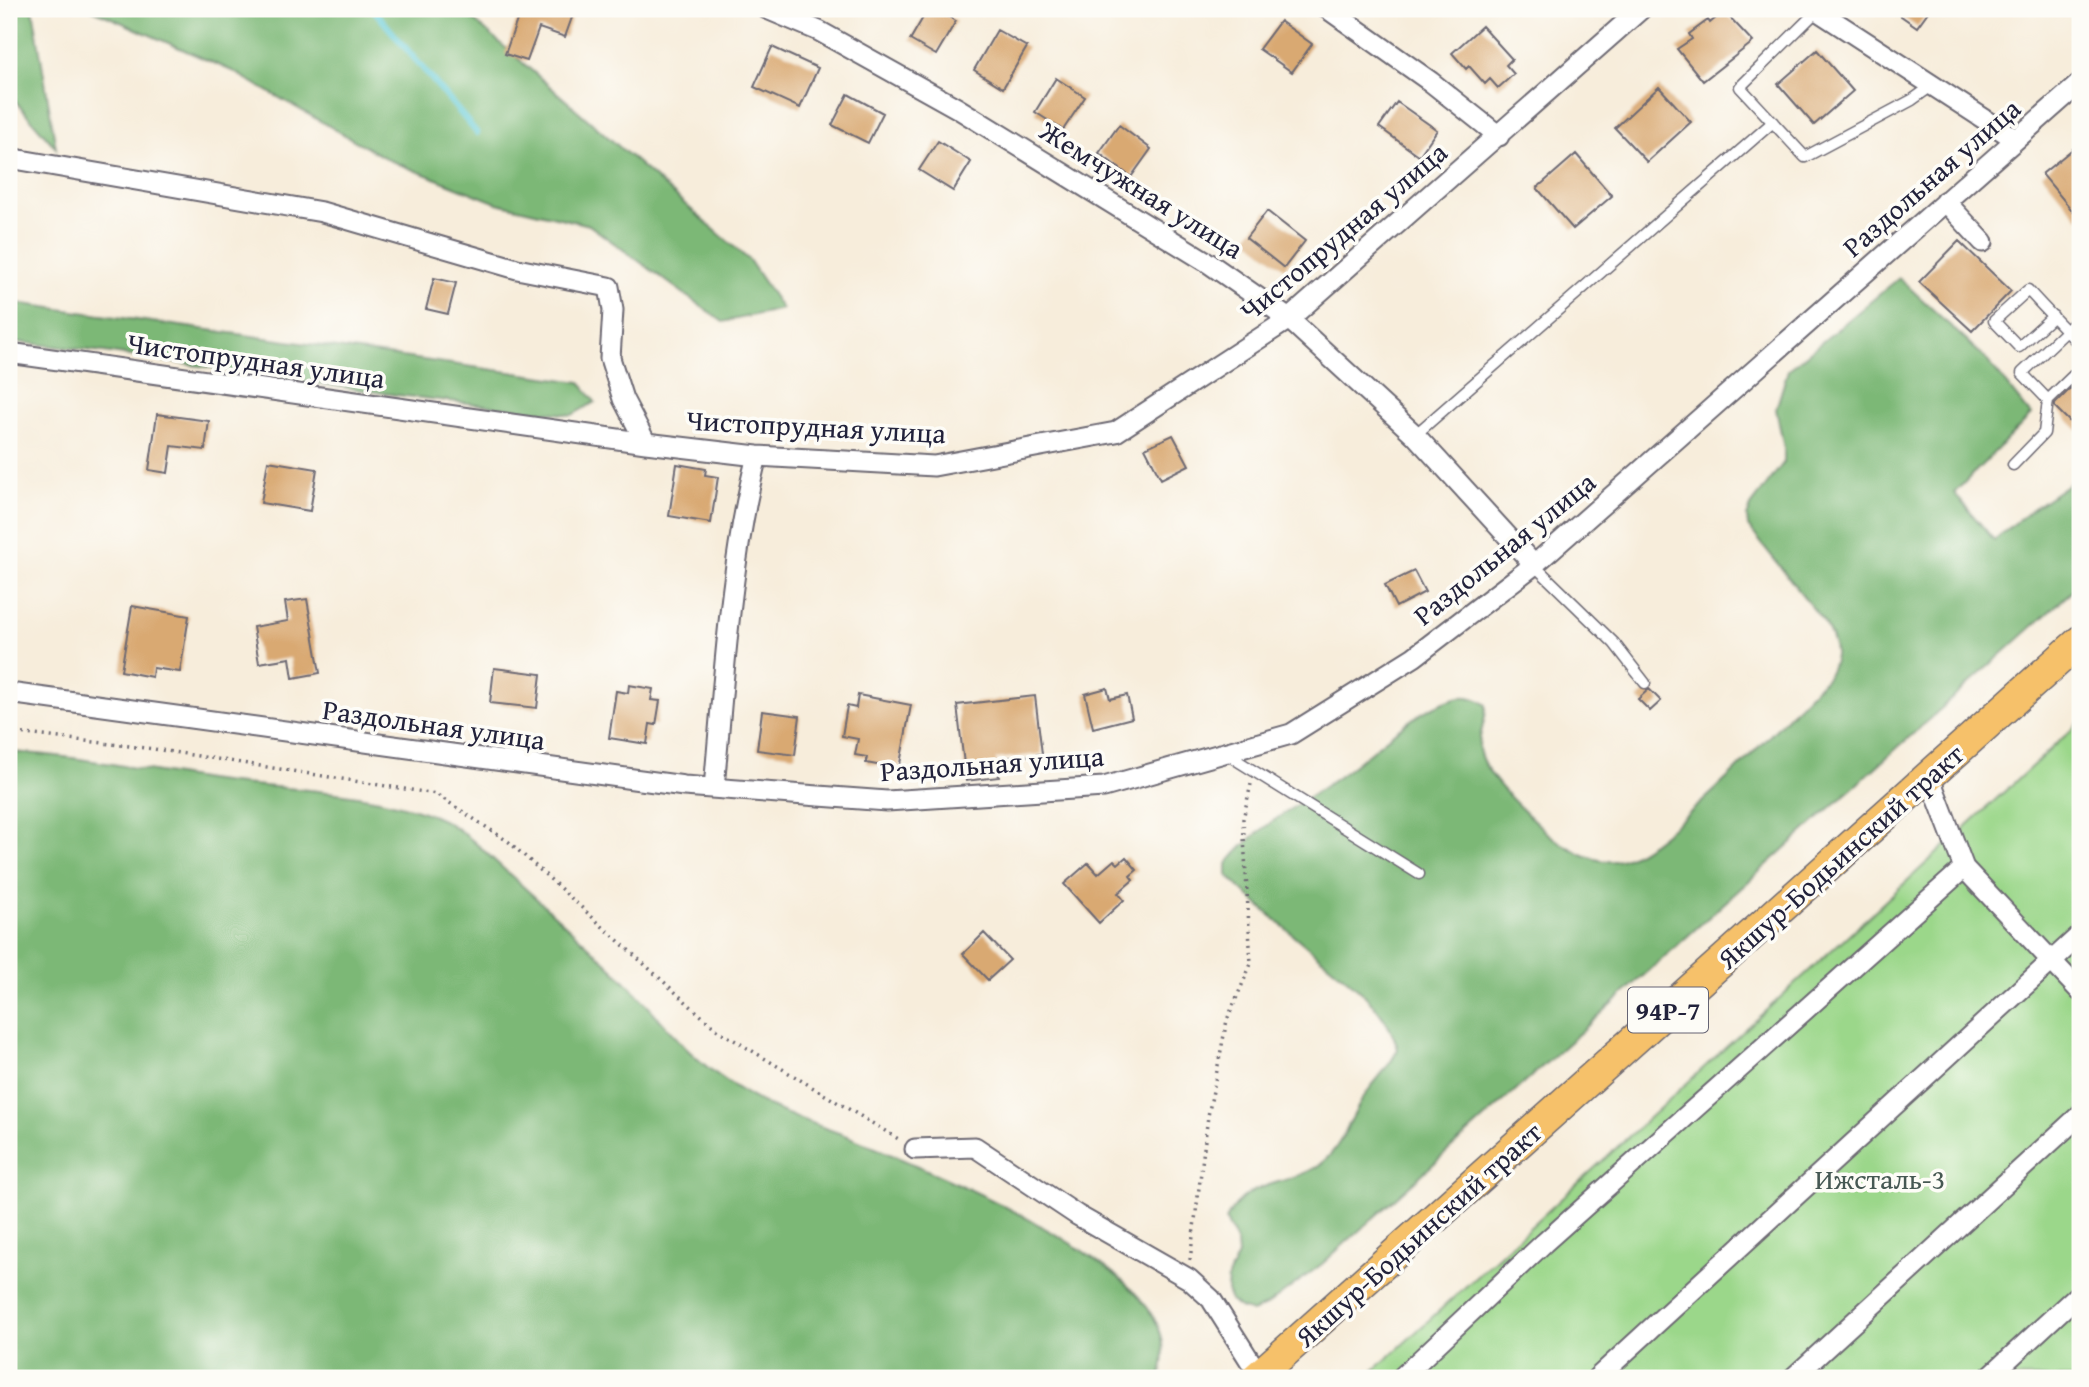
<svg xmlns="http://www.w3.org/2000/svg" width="2089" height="1387" font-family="'Gentium Book Plus',serif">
	<rect width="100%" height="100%" fill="#fdfcf7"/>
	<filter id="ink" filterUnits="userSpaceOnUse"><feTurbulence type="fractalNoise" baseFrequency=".0143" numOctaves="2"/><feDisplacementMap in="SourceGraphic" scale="14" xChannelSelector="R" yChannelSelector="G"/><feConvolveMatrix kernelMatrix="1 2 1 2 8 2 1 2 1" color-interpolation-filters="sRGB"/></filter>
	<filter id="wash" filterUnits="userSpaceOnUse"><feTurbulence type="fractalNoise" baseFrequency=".00686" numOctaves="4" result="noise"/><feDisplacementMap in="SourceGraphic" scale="28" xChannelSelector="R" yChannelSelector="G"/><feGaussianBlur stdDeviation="1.57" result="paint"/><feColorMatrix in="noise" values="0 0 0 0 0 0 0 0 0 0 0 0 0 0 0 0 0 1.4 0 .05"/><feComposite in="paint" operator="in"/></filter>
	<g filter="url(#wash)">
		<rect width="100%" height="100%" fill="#f7eddb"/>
		<path fill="#9bd78a" stroke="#5e7c62" stroke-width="2" d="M 2080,722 L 2080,1378 L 1366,1378 Z"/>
		<path fill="#7cb876" stroke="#4f6d58" stroke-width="2" d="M 9,9 L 33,9 L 56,148 L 9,94 Z
			M 91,9 L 461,9 L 749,260 L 782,309 L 723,322 L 589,225 L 497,203 L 389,160 L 232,71 Z
			M 1899,278 L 1986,359 L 2031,415 L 1954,493 L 1994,540 L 2031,510 L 2080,476 L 2080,584 L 1322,1264 L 1266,1306 L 1252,1312 L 1240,1308 L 1231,1301 L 1227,1291 L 1228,1277 L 1238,1255 L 1237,1244 L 1226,1220 C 1245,1179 1285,1187 1316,1167 C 1342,1150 1348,1121 1364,1097 C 1375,1079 1389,1069 1398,1049 C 1386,1005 1345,978 1311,950 C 1282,925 1253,902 1227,875 L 1227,864 C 1256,826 1303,803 1341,775 C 1377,749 1412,710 1456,698 C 1466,695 1478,698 1486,705 C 1487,719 1479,732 1479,746 C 1479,771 1523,810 1540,826 C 1556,843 1596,867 1620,860 C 1640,855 1658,838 1674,826 C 1729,781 1777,727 1827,677 C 1840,653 1836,648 1826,625 L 1748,526 L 1747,517 L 1751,506 L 1784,462 L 1784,448 L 1776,409 L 1788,370 Z
			M 9,302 L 580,382 L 595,402 L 572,415 L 396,395 L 104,352 L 9,341 Z
			M 9,752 C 74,755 137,769 201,779 C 278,791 361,787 434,816 C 466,829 490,858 516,880 C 552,913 589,945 623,979 C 646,1002 666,1028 689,1051 C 714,1075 744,1094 775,1109 C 798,1119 823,1127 847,1136 C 926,1169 1006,1202 1078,1248 C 1106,1267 1137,1288 1154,1318 C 1165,1337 1166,1358 1160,1378 L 9,1378 Z"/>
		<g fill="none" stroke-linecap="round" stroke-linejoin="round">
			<path stroke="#5dc9d5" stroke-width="6" d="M 373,9 L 477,133"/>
		</g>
		<g id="blocks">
			<path fill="#d9a972" d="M 521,9 L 575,9 L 565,37 L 539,28 L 527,61 L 505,54 Z
				M 928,9 L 935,9 L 956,21 L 936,55 L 910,40 Z
				M 1891,9 L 1930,9 L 1917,27 Z
				M 1724,11 L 1753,42 L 1703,81 L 1677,49 L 1692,39 L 1689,34 L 1708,20 L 1710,23 Z
				M 1280,21 L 1312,44 L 1292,72 L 1259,49 Z
				M 1482,26 L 1512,59 L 1506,65 L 1514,74 L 1498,88 L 1490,79 L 1485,84 L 1469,66 L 1466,69 L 1452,53 Z
				M 997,30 L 1027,47 L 1003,88 L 974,70 Z
				M 772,47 L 818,68 L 800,108 L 754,87 Z
				M 1817,50 L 1853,91 L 1814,125 L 1778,84 Z
				M 1056,78 L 1085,97 L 1063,130 L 1035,112 Z
				M 1659,87 L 1691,122 L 1647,162 L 1615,128 Z
				M 848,94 L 883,113 L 868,143 L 832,125 Z
				M 1397,102 L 1437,130 L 1419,156 L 1379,127 Z
				M 1119,125 L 1151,149 L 1131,177 L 1099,153 Z
				M 938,141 L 971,162 L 953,191 L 919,170 Z
				M 2080,143 L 2080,220 L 2042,174 Z
				M 1576,154 L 1612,196 L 1573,229 L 1537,188 Z
				M 1267,211 L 1305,241 L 1284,268 L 1246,238 Z
				M 1959,241 L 2011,291 L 1972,331 L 1919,282 Z
				M 434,278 L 456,283 L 448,314 L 426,309 Z
				M 2080,379 L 2080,432 L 2055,407 L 2055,404 Z
				M 157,414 L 209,421 L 205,450 L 172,446 L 168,473 L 149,470 Z
				M 1173,435 L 1189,465 L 1161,479 L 1145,448 Z
				M 268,461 L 317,469 L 310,511 L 261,503 Z
				M 677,464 L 706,469 L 705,475 L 718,477 L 711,523 L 669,516 Z
				M 1414,571 L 1425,592 L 1396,607 L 1385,585 Z
				M 307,599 L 320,673 L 293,678 L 290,658 L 259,663 L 253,627 L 288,621 L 285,602 Z
				M 132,606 L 189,616 L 180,672 L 153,668 L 152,677 L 121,671 Z
				M 494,668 L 541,674 L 537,708 L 490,703 Z
				M 629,685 L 653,689 L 651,700 L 660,701 L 656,725 L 650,724 L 647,744 L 609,738 L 616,691 L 628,693 Z
				M 1107,688 L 1110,699 L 1127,695 L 1132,718 L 1093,728 L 1085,694 Z
				M 1649,689 L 1661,701 L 1650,711 L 1638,699 Z
				M 858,695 L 911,705 L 899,769 L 866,763 L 867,757 L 855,755 L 858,739 L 842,736 L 847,706 L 856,708 Z
				M 1035,696 L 1042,754 L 996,759 L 999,777 L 966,781 L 957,705 Z
				M 762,711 L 800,716 L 795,755 L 757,750 Z
				M 1126,857 L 1137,870 L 1130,876 L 1133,880 L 1118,893 L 1124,900 L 1099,923 L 1064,884 L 1088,863 L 1098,874 L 1114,860 L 1118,864 Z
				M 984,933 L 1010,960 L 988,980 L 963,954 Z"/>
		</g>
	</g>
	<g filter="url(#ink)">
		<use href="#blocks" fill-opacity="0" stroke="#6d6973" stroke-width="2"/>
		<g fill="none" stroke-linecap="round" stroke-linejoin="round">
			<defs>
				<path id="lane" d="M 1818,10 L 1740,87 L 1805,157 L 1912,100 L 1933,85
					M 2053,316 L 2019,347 L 1994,321 L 2028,290 C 2045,309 2063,327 2080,345
					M 2048,400 L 2022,373 L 2080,318
					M 1415,435 L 1773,122
					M 2013,465 L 2044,433 L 2048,400 L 2080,369
					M 1534,565 L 1614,643 L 1645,683
					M 1225,753 L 1419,874"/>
				<path id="street" d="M 767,9 L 819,31 L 957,108 L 1207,262 L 1289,319 L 1415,435 L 1534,565
					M 1328,9 L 1431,82 L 1499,136
					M 1815,9 L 2015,139
					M 9,158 L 322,212 L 517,269 L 609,287 L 613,310 L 610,358 L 623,399 L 646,443
					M 1945,201 L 1983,242
					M 9,353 L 646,443 L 757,456 L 934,466 L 1116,432 L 1289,319 L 1641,9
					M 9,693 L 684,786 L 887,801 L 1104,787 L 1291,734 L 1414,657 L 1534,565 L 2080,83
					M 1929,776 L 1964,868 L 2080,991
					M 714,788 C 724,679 730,561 757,456
					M 915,1149 L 975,1147 L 1077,1215 L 1189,1279 L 1211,1299 L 1259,1375
					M 1401,1378 L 1544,1243 L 1964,868
					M 1597,1378 L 2080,935
					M 1793,1378 L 2080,1115
					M 1988,1378 L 2080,1293"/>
				<path id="primary" d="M 1256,1378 L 2080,641"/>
			</defs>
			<use href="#lane" stroke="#6d6973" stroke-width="13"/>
			<use href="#street" stroke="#6d6973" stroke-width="23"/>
			<use href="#primary" stroke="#6d6973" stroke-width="33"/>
			<path stroke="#6d6973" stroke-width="3.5" stroke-dasharray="2 5" stroke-linecap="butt" d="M 9,732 L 154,749 L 436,794 L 509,842 L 716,1029 L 900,1140
				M 1190,1260 L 1208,1116 L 1227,1020 L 1251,964 L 1243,819 L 1251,784"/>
			<use href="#lane" stroke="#fff" stroke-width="10"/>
			<use href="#street" stroke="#fff" stroke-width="19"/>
			<use href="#primary" stroke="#f6c16b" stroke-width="30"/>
		</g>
	</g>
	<g text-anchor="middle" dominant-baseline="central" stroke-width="7" stroke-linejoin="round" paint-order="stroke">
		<rect fill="#fdfcf7" stroke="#646373" stroke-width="2" x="1628" y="987.5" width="80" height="45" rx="5"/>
		<g font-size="26" font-weight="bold" fill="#22223b">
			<text x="1668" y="1010">94Р-7</text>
		</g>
		<g font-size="28" fill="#22223b" stroke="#fdfcf7">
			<text transform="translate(1931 177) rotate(-41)">Раздольная улица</text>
			<text transform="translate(1142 189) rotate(32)">Жемчужная улица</text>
			<text transform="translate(1343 231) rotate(-40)">Чистопрудная улица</text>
			<text transform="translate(256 360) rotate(8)">Чистопрудная улица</text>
			<text transform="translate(816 426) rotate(3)">Чистопрудная улица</text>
			<text transform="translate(1504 548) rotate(-39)">Раздольная улица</text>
			<text transform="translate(434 724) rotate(8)">Раздольная улица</text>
			<text transform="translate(992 763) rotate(-4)">Раздольная улица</text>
			<text transform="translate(1840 856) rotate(-42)">Якшур-Бодьинский тракт</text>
			<text transform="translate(1418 1234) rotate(-42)">Якшур-Бодьинский тракт</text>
		</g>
		<g font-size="28" fill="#465853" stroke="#fdfcf7">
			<text x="1880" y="1178">Ижсталь-3</text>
		</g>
	</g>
	<rect width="2089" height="1387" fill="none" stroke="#fdfcf7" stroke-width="35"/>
</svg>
